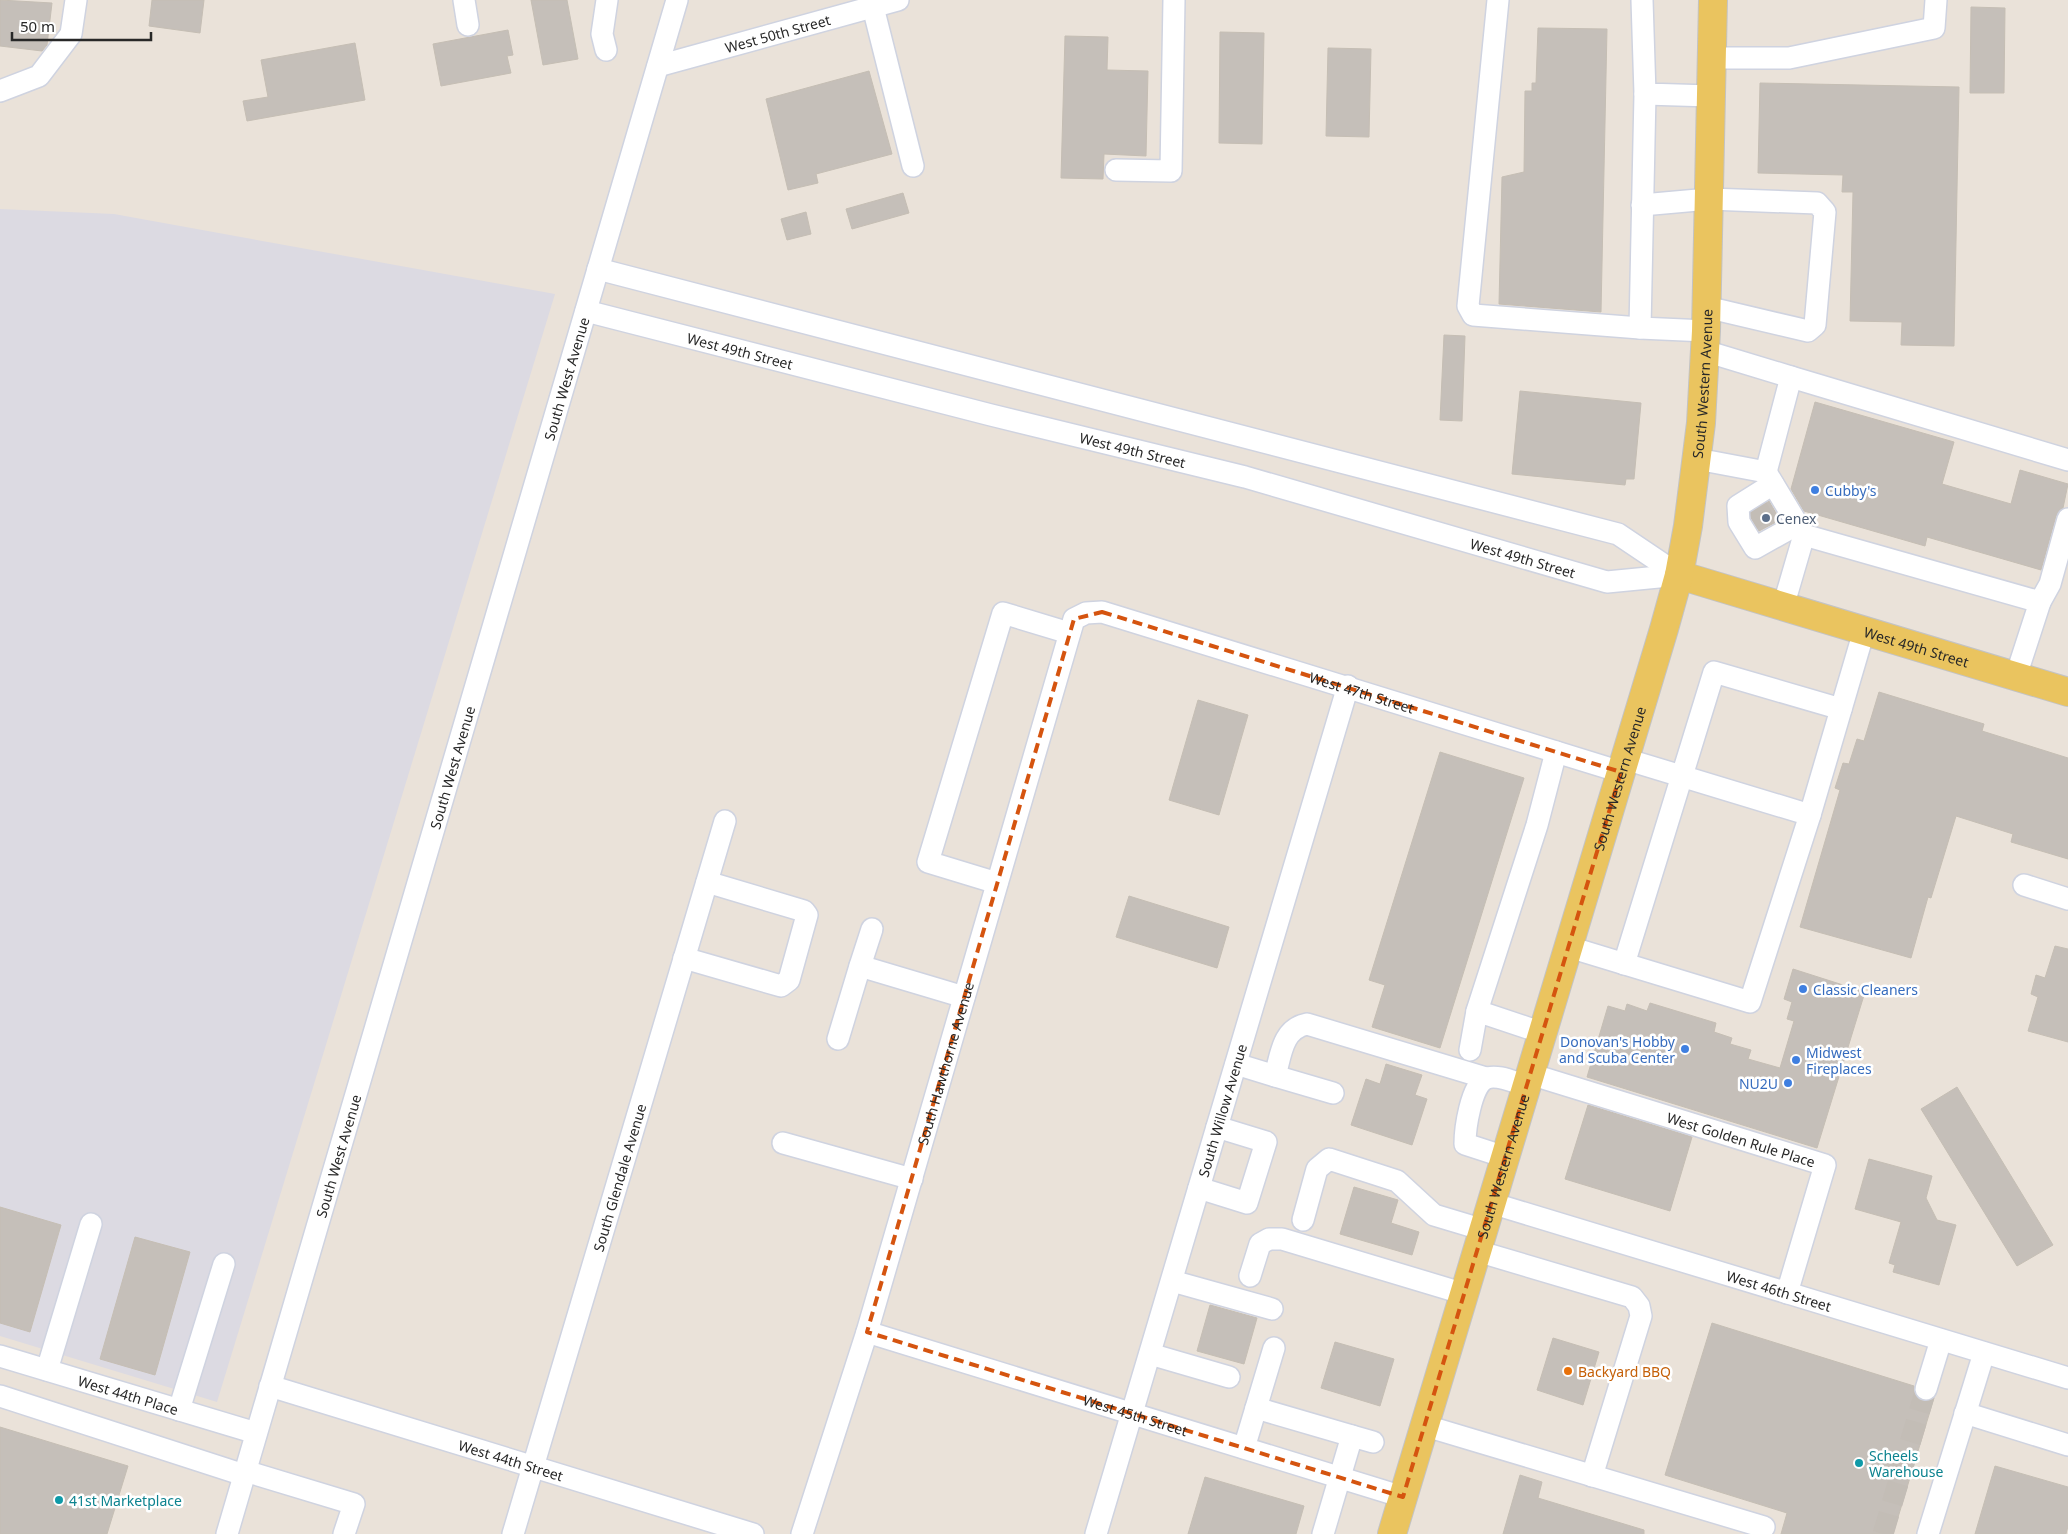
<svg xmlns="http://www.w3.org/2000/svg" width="2068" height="1534" font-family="'Noto Sans',sans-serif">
	<rect width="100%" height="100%" fill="#eae2d9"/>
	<path fill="#dcdae2" d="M 0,209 L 114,214 L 555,294 L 217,1402 L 0,1336 Z"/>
	<path fill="#c5bfb9" stroke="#c5beb4" d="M 0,0 L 52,3 L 47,45 L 42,51 L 0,46 Z
		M 152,0 L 204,0 L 200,33 L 149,26 Z
		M 531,0 L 567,0 L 578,59 L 543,65 Z
		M 1971,7 L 2005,8 L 2004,93 L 1970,93 Z
		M 1538,28 L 1607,29 L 1601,312 L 1499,304 L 1502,177 L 1524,172 L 1525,91 L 1532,91 L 1532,83 L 1536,83 Z
		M 508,30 L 513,55 L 507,56 L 511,73 L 441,86 L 433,44 Z
		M 1220,32 L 1264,33 L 1262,144 L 1219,143 Z
		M 1065,36 L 1108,37 L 1107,70 L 1148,71 L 1146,156 L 1104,154 L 1103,179 L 1061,178 Z
		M 355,43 L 365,100 L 247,121 L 243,101 L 268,97 L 261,60 Z
		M 1328,48 L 1371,49 L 1369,137 L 1326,136 Z
		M 869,71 L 892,154 L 816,174 L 818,183 L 788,190 L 766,99 Z
		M 1760,83 L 1959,87 L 1954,346 L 1901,345 L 1902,322 L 1850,321 L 1853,192 L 1842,192 L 1843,175 L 1758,173 Z
		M 903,193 L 909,213 L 852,229 L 846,209 Z
		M 806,212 L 811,234 L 787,240 L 781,219 Z
		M 1444,335 L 1465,336 L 1462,421 L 1440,420 Z
		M 1520,391 L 1641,403 L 1634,479 L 1626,479 L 1625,485 L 1512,474 Z
		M 1815,402 L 1954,442 L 1942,484 L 2011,504 L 2020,470 L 2068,484 L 2063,508 L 2056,516 L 2041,570 L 1927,537 L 1925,546 L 1804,511 L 1791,489 Z
		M 1769,501 L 1780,520 L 1759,531 L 1751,518 L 1751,513 Z
		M 1879,692 L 1984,724 L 1982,731 L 2068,758 L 2068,859 L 2011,842 L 2013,834 L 1956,816 L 1931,898 L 1928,897 L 1911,958 L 1800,927 L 1840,790 L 1835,788 L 1843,763 L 1849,764 L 1857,739 L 1864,741 Z
		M 1198,700 L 1248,715 L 1219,815 L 1169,800 Z
		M 1440,752 L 1524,778 L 1440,1048 L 1372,1027 L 1385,985 L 1369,980 Z
		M 1129,896 L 1229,927 L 1217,968 L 1116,937 Z
		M 2055,946 L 2068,949 L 2068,1042 L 2028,1031 L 2038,997 L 2031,994 L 2036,975 L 2045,978 Z
		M 1793,969 L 1865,992 L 1817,1148 L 1587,1077 L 1608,1006 L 1625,1011 L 1627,1004 L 1647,1011 L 1650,1003 L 1716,1023 L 1714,1032 L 1732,1038 L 1730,1044 L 1751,1050 L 1748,1059 L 1780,1068 L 1794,1021 L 1787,1019 L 1792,1002 L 1784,999 Z
		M 1386,1064 L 1422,1075 L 1415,1095 L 1427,1099 L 1412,1145 L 1351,1125 L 1366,1079 L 1380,1084 Z
		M 1957,1087 L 2053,1245 L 2017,1266 L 1921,1109 Z
		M 1588,1105 L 1692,1137 L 1670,1211 L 1565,1179 Z
		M 1869,1159 L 1932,1176 L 1926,1198 L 1937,1220 L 1956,1225 L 1939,1285 L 1893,1272 L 1895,1265 L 1889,1263 L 1901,1222 L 1855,1209 Z
		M 1354,1187 L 1398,1200 L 1391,1223 L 1419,1232 L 1412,1255 L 1340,1234 Z
		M 0,1207 L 61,1225 L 30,1332 L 0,1323 Z
		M 135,1237 L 190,1252 L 155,1375 L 100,1359 Z
		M 1210,1305 L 1257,1318 L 1244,1364 L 1197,1351 Z
		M 1712,1323 L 1914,1386 L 1914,1392 L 1922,1401 L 1928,1401 L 1934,1398 L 1893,1534 L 1781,1534 L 1787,1513 L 1665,1475 Z
		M 1553,1338 L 1599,1352 L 1583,1405 L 1537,1390 Z
		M 1335,1342 L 1394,1359 L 1380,1406 L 1321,1388 Z
		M 0,1427 L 128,1466 L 107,1534 L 0,1534 Z
		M 1995,1466 L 2068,1487 L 2068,1526 L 2066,1534 L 1975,1534 Z
		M 1520,1475 L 1542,1482 L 1538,1498 L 1644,1530 L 1644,1534 L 1503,1534 Z
		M 1205,1477 L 1304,1506 L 1296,1534 L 1188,1534 Z"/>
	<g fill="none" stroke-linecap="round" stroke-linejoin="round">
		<path stroke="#c3bdb6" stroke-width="21" stroke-dasharray="21 11" stroke-linecap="butt" d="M 1756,505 L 1771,533
			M 1883,1534 L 1926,1389"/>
		<defs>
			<g id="minor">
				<path d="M 464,0 L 468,25"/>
				<path d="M 1498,0 L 1468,306 L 1473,315 L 1640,328"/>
				<path d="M 1642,0 L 1645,94 L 1711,96"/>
				<path d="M 873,7 L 913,166"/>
				<path d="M 606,50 L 602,34 L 607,0"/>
				<path d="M 1711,58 L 1789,58 L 1934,28 L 1936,0"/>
				<path id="s1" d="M 658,66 L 898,0"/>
				<path d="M 0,91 L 39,76 L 71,34 L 76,0"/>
				<path d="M 1645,94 L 1640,328 L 1706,331"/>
				<path d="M 1116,170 L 1171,171 L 1174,0"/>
				<path d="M 1642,205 L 1709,199 L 1817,203 L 1825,212 L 1815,325 L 1808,331 L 1706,307"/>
				<path d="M 598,269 L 1618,534 L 1679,575"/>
				<path id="s2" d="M 586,311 L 991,415 L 1245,477 L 1607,582 L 1679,575"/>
				<path d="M 1791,377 L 2068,460"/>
				<path d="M 1697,459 L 1766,472 L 1791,377 L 1705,351"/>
				<path d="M 1766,472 L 1804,535 L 1783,607"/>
				<path d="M 1773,484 L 1738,506 L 1739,522 L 1755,548 L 1798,524"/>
				<path d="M 1804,535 L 2040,602 L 2016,676"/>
				<path d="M 2040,602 L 2050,584 L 2068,519"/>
				<path d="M 1810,815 L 1864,631"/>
				<path d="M 997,883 L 928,862 L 1003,613 L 1069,633"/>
				<path d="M 2024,885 L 2068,899"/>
				<path d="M 1569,947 L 1750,1002 L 1810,815 L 1625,759"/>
				<path d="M 684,958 L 781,986 L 789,980 L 807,915 L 804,911 L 707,882"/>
				<path d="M 1624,964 L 1714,672 L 1841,709"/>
				<path d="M 860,966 L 872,929"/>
				<path d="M 1477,1011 L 1537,825 L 1556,752"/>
				<path d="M 838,1039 L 860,966 L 964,997"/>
				<path d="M 1470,1050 L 1477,1011 L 1543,1033"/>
				<path d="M 1236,1064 L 1275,1076 C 1281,1055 1282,1029 1307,1024 L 1486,1078"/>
				<path id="s3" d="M 1530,1074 L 1825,1165 L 1787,1293"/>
				<path d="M 1275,1076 L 1333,1093"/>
				<path d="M 783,1143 L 912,1179"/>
				<path d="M 1505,1157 L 1465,1144 C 1465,1128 1471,1087 1485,1079 C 1496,1073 1516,1083 1527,1086"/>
				<path d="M 1199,1188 L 1247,1203 L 1266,1142 L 1217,1127"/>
				<path id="s4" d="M 1491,1203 L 2068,1378"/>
				<path d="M 1303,1220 L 1317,1169 L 1329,1159 L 1397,1181 L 1434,1215 L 1484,1230"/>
				<path d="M 1477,1251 L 1632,1297 L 1639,1306 L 1641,1316 L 1592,1476"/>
				<path d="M 1250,1276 L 1260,1244 L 1269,1239 L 1282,1239 L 1465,1294"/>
				<path d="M 1172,1281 L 1272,1309"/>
				<path id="s5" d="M 867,1332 L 1403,1497"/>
				<path d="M 1274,1348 L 1256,1408 L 1352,1436"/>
				<path d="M 1150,1354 L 1229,1377"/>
				<path id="s6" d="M 0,1356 L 256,1433"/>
				<path d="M 47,1370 L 91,1224"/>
				<path id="s7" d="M 270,1386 L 753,1534"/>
				<path d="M 1926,1389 L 1941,1340"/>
				<path d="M 0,1396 L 244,1475"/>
				<path d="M 179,1410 L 224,1264"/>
				<path d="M 1965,1413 L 2068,1445"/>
				<path d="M 1426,1426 L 1764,1527"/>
				<path d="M 1244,1448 L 1256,1408"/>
				<path d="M 245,1471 L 354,1504 L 344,1534"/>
				<path id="s8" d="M 227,1534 L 677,0"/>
				<path id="s9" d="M 513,1534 L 725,821"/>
				<path id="s10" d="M 802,1534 L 867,1332 L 1074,619 L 1086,613 L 1102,612 L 1621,772"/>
				<path id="s11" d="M 1096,1534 L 1348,686"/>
				<path d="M 1323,1534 L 1352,1436 L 1373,1442"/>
				<path d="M 1928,1534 L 1984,1353"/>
			</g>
			<g id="major">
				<path id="s12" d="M 1679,575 L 2068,692"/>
				<path id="s13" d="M 1392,1534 L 1664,629 L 1679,575 L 1688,526 L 1701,423 L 1706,331 L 1713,0"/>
			</g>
		</defs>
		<use href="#minor" stroke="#cfd3e0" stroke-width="24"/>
		<use href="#major" stroke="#c3c3c3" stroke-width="30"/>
		<use href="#minor" stroke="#fff" stroke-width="21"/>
		<use href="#major" stroke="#eac45f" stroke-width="28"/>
	</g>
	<path fill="none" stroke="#d5540f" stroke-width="4" stroke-dasharray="10 6" stroke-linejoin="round" d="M 1102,612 L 1621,772 L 1403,1497 L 867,1332 L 1074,619 Z"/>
	<g fill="#3f7fe0" stroke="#fff" stroke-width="2">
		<circle cx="1815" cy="490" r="5"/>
		<circle cx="1803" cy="989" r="5"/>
		<circle cx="1685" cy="1049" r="5"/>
		<circle cx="1796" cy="1060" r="5"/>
		<circle cx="1788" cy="1083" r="5"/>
	</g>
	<circle fill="#5c6f8a" stroke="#fff" stroke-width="2" cx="1766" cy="518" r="5"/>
	<circle fill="#e8710a" stroke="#fff" stroke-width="2" cx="1568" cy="1371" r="5"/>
	<g fill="#0f9aa8" stroke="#fff" stroke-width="2">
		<circle cx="1859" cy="1463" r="5"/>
		<circle cx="59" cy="1500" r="5"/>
	</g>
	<g text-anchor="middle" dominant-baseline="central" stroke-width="5" stroke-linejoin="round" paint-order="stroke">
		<g font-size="14" fill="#282828" stroke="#fff">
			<text stroke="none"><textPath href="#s1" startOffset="124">West 50th Street</textPath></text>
			<text stroke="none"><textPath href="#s2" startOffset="159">West 49th Street</textPath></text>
			<text stroke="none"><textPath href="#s8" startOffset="1204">South West Avenue</textPath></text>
			<text stroke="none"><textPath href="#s13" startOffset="1194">South Western Avenue</textPath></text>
			<text stroke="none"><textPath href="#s2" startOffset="564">West 49th Street</textPath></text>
			<text stroke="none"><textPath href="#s2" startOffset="969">West 49th Street</textPath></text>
			<text stroke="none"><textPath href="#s12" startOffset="248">West 49th Street</textPath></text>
			<text stroke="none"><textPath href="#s10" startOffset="1256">West 47th Street</textPath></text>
			<text stroke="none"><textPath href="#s8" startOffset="799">South West Avenue</textPath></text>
			<text stroke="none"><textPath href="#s13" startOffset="789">South Western Avenue</textPath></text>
			<text stroke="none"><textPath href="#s10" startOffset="492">South Hawthorne Avenue</textPath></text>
			<text stroke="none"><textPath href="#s11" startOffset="442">South Willow Avenue</textPath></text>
			<text stroke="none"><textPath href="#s3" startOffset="221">West Golden Rule Place</textPath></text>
			<text stroke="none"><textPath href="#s8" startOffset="394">South West Avenue</textPath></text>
			<text stroke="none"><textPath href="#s13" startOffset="384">South Western Avenue</textPath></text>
			<text stroke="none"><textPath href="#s9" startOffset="372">South Glendale Avenue</textPath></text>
			<text stroke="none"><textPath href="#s4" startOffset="301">West 46th Street</textPath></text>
			<text stroke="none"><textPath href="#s6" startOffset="134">West 44th Place</textPath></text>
			<text stroke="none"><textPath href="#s5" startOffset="281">West 45th Street</textPath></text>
			<text stroke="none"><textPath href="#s7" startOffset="252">West 44th Street</textPath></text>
		</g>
		<g font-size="14" fill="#366cbe" stroke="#fff" text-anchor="start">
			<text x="1825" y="490">Cubby's</text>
			<text x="1813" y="989">Classic Cleaners</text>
			<text x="1675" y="1041" text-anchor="end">Donovan's Hobby<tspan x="1675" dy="16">and Scuba Center</tspan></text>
			<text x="1806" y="1052">Midwest<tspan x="1806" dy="16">Fireplaces</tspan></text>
			<text x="1778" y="1083" text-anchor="end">NU2U</text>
		</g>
		<g font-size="14" fill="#4e5e75" stroke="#fff" text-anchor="start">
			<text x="1776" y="518">Cenex</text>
		</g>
		<g font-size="14" fill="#c56008" stroke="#fff" text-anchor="start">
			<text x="1578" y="1371">Backyard BBQ</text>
		</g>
		<g font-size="14" fill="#0d838f" stroke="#fff" text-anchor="start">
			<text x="1869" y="1455">Scheels<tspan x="1869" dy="16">Warehouse</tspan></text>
			<text x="69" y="1500">41st Marketplace</text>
		</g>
	</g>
	<path d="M12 32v8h139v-8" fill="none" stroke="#282828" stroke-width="2.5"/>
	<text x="20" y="32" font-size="15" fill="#282828" stroke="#ffffff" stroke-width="4" paint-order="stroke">50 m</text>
</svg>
